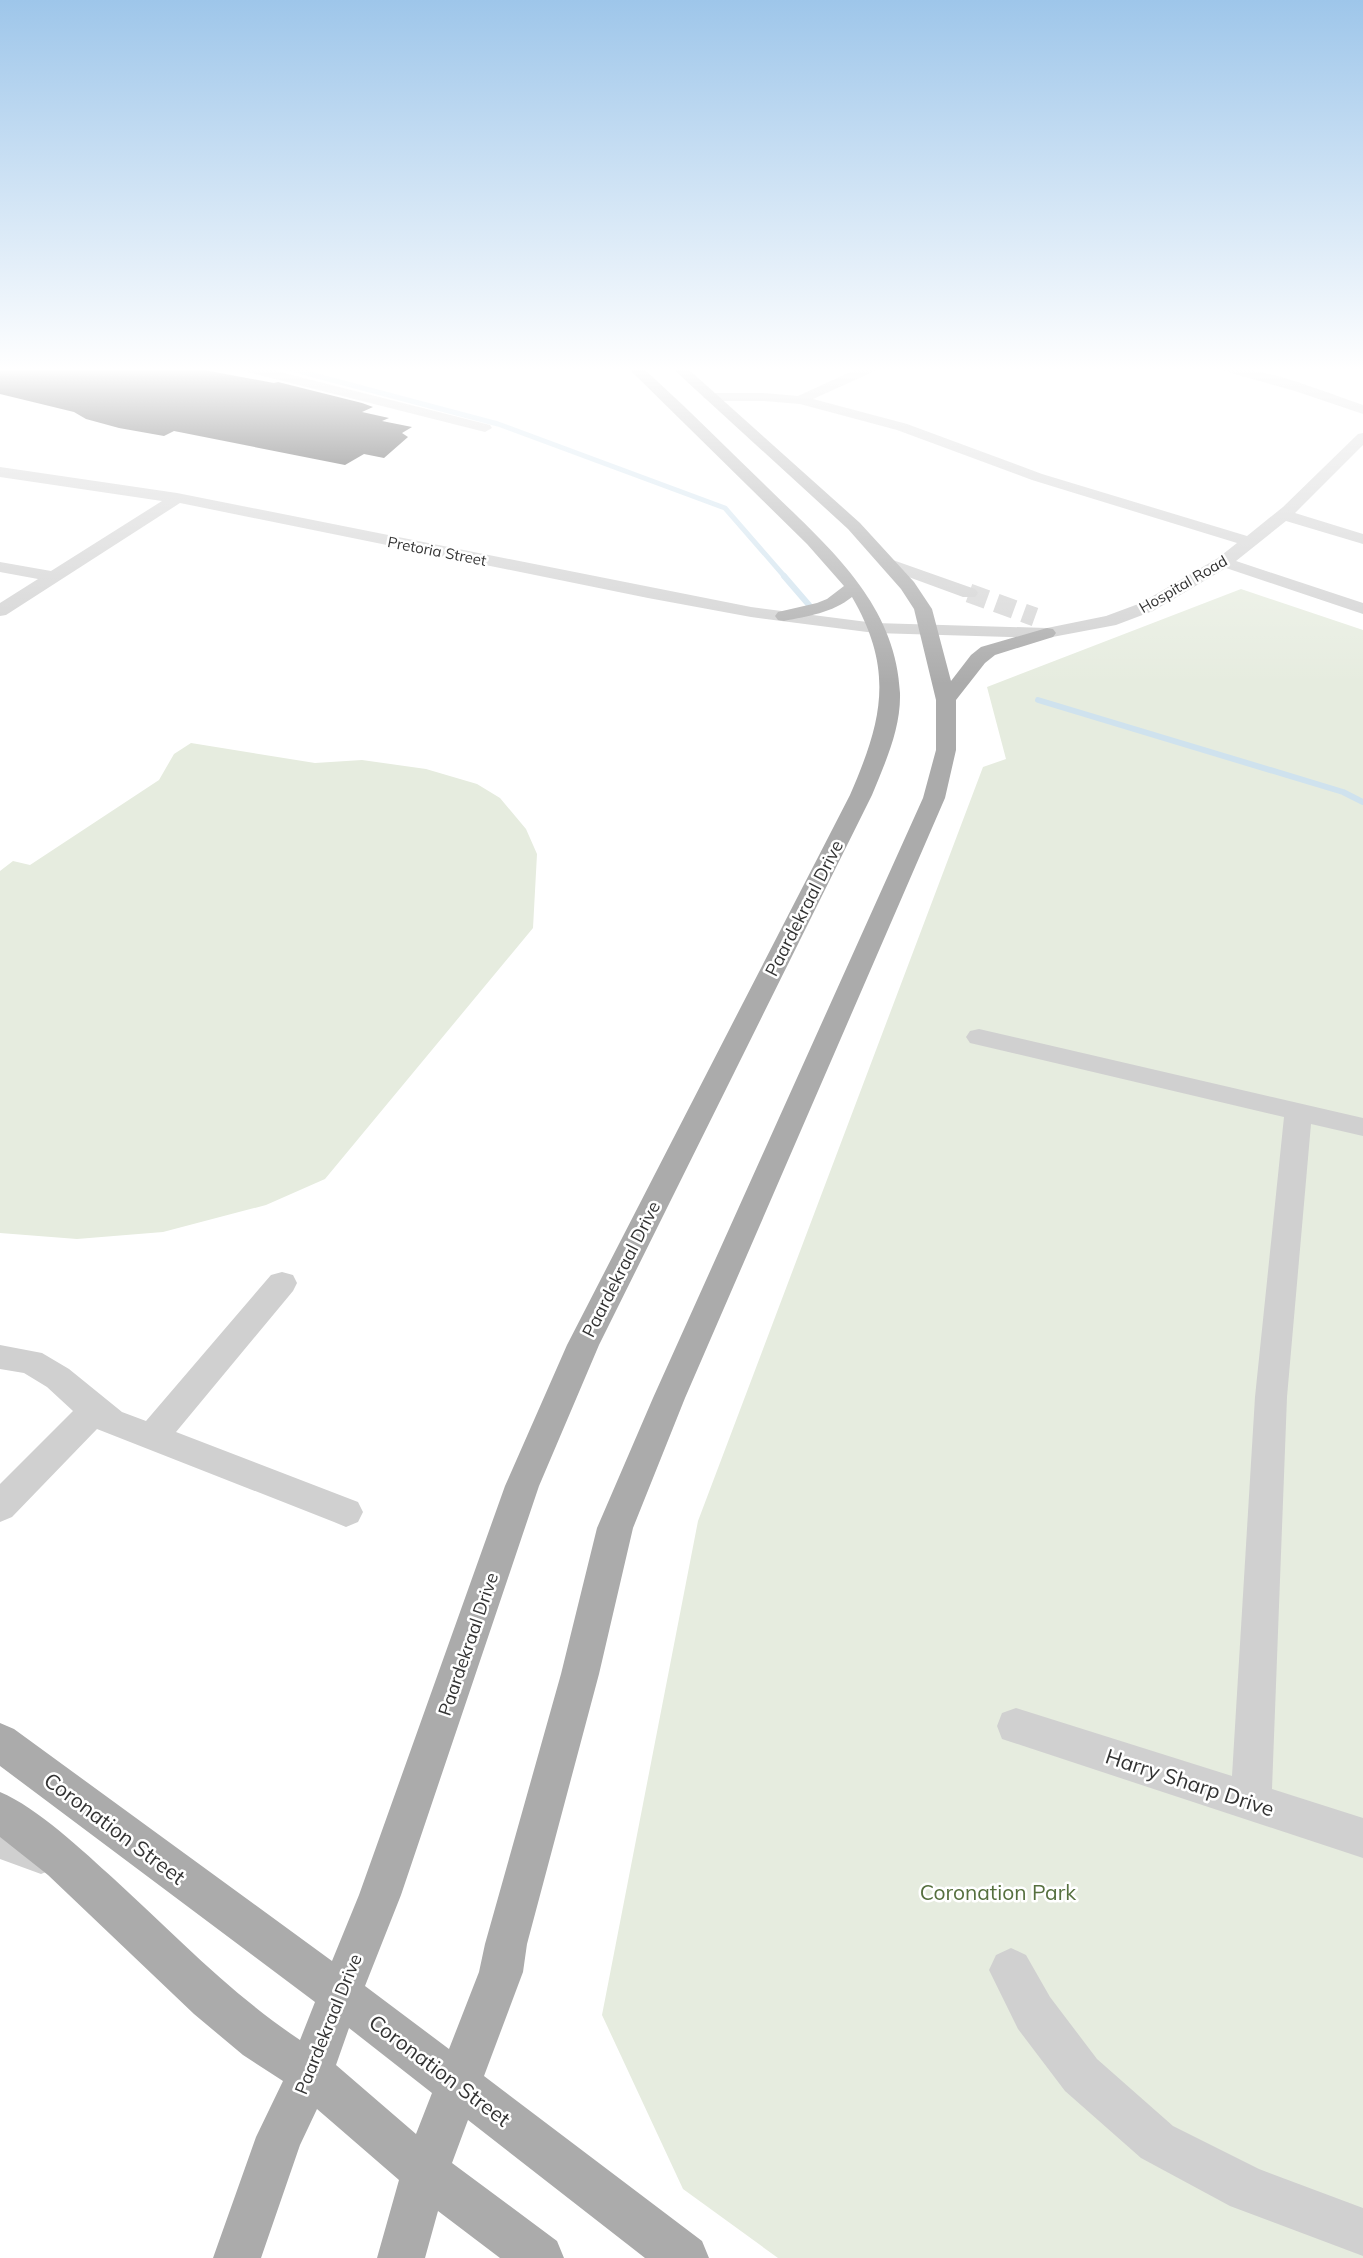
<svg xmlns="http://www.w3.org/2000/svg" width="1363" height="2258" font-family="Mulish,sans-serif">
	<rect width="100%" height="100%" fill="#fff"/>
	<path fill="#e6ecdf" d="M 1241,589 L 1363,630 L 1363,2258 L 778,2258 L 683,2189 L 602,2015 L 698,1521 L 983,767 L 1006,759 L 987,687 Z
		M 191,743 L 315,763 L 362,760 L 426,769 L 477,784 L 500,798 L 526,829 L 537,854 L 533,928 L 325,1179 L 266,1205 L 163,1232 L 77,1239 L 0,1233 L 0,871 L 13,861 L 30,865 L 159,780 L 174,754 Z"/>
	<g fill="none" stroke-linecap="round" stroke-linejoin="round">
		<path stroke="#cfe2ee" stroke-width="5" d="M 287,368 L 498,424 L 725,508 L 785,577"/>
		<path stroke="#cfe2ee" stroke-width="6" d="M 784,576 L 809,605
			M 1038,700 L 1343,792 L 1363,802"/>
	</g>
	<path fill="#1a1a1a" d="M 0,368 L 194,368 L 274,383 L 278,382 L 362,403 L 373,407 L 362,412 L 389,418 L 382,421 L 412,427 L 402,433 L 408,437 L 384,458 L 364,454 L 345,465 L 174,431 L 164,436 L 119,428 L 86,419 L 74,412 L 0,394 Z"/>
	<g fill="none" stroke-linecap="round" stroke-linejoin="round">
		<path stroke="#d6d6d6" stroke-width="19" stroke-dasharray="19 10" stroke-linecap="butt" d="M 969,593 L 1035,617"/>
		<path fill="#d0d0d0" fill-rule="evenodd" d="M 241,368 L 264,368 L 490,425 L 492,428 L 485,432 L 243,371 Z
			M 859,368 L 877,368 L 875,371 L 813,399 L 907,424 L 1042,474 L 1247,536 L 1283,507 L 1358,434 L 1363,433 L 1363,445 L 1295,513 L 1363,534 L 1363,544 L 1286,521 L 1236,561 L 1363,603 L 1363,614 L 1226,568 L 1153,611 L 1116,625 L 1047,638 L 875,633 L 751,617 L 648,598 L 180,503 L 6,615 L 0,616 L 0,603 L 38,579 L 0,572 L 0,562 L 51,571 L 162,501 L 0,477 L 0,467 L 177,493 L 751,607 L 875,623 L 1047,628 L 1106,616 L 1141,603 L 1218,558 L 1237,543 L 1032,480 L 897,430 L 800,404 L 764,401 L 710,401 L 703,397 L 710,393 L 764,393 L 798,396 Z
			M 1222,368 C 1270,368 1318,390 1363,405 L 1363,414 L 1295,391 L 1224,371 Z
			M 890,559 L 975,589 L 978,593 L 975,597 L 963,597 L 884,568 L 882,564 L 884,560 Z
			M 979,1029 L 1363,1118 L 1363,1136 L 1311,1124 L 1287,1397 L 1272,1789 L 1363,1818 L 1363,1858 L 1002,1739 L 997,1726 L 1002,1713 L 1016,1708 L 1232,1776 L 1255,1397 L 1284,1117 L 970,1043 L 966,1037 L 970,1031 Z
			M 282,1272 L 293,1275 L 297,1283 L 293,1291 L 176,1432 L 358,1502 L 363,1512 L 358,1522 L 346,1527 L 334,1522 L 97,1429 L 12,1517 L 0,1522 L 0,1484 L 73,1411 L 47,1387 L 24,1373 L 0,1369 L 0,1345 L 42,1353 L 69,1369 L 122,1412 L 146,1421 L 271,1275 Z
			M 0,1819 L 56,1838 L 62,1853 L 56,1868 L 41,1874 L 0,1859 Z
			M 1011,1948 L 1026,1955 L 1050,1997 L 1097,2059 L 1173,2126 L 1259,2169 L 1363,2208 L 1363,2256 L 1230,2206 L 1141,2158 L 1065,2091 L 1018,2029 L 989,1970 L 996,1955 Z"/>
		<path fill="#ababab" fill-rule="evenodd" d="M 628,368 L 643,368 L 657,381 C 694,415 730,451 766,486 C 826,545 896,602 900,693 C 901,729 885,763 872,795 L 599,1345 L 539,1486 L 401,1895 L 365,1986 L 449,2049 L 479,1972 L 485,1944 L 561,1674 L 597,1528 L 653,1398 L 923,798 L 936,750 L 936,700 L 914,609 L 901,589 L 848,529 L 672,368 L 687,368 L 860,523 L 914,582 L 932,609 L 951,681 L 971,655 L 981,647 L 1047,628 L 1053,629 L 1056,633 L 1053,637 L 995,655 L 985,663 L 956,700 L 956,750 L 945,798 L 685,1398 L 633,1528 L 599,1674 L 527,1944 L 523,1972 L 484,2076 L 702,2241 L 709,2258 L 645,2258 L 468,2120 L 452,2163 L 557,2241 L 564,2258 L 500,2258 L 438,2211 L 425,2258 L 377,2258 L 399,2180 L 317,2109 L 300,2145 L 261,2258 L 213,2258 L 256,2137 L 283,2081 L 243,2055 L 194,2014 L 48,1875 L 0,1837 L 0,1792 C 38,1808 83,1851 114,1879 C 174,1934 232,1995 300,2040 L 315,2002 L 0,1766 L 0,1723 L 14,1729 L 332,1961 L 359,1895 L 505,1486 L 567,1345 L 850,795 C 882,721 895,671 852,597 C 832,613 808,616 784,621 L 778,620 L 775,616 L 778,612 L 817,603 L 827,599 L 844,586 L 807,544 ZM 349,2028 L 432,2093 L 416,2134 L 336,2065 Z"/>
	</g>
	<linearGradient id="sky" x2="0" y2="1"><stop stop-color="#9ec6ea"/><stop offset="0.54" stop-color="#fff"/><stop offset="1" stop-color="#fff" stop-opacity="0"/></linearGradient>
	<rect width="1363" height="684" fill="url(#sky)"/>
	<g text-anchor="middle" dominant-baseline="central" stroke-width="5" stroke-linejoin="round" paint-order="stroke">
		<g font-size="15" fill="#333" stroke="#fff">
			<text transform="translate(437 551) rotate(11)">Pretoria Street</text>
			<text transform="translate(1183 584) rotate(-30)">Hospital Road</text>
		</g>
		<g font-size="18" fill="#333" stroke="#fff">
			<text transform="translate(804 908) rotate(-63)">Paardekraal Drive</text>
			<text transform="translate(621 1269) rotate(-63)">Paardekraal Drive</text>
			<text transform="translate(468 1644) rotate(-71)">Paardekraal Drive</text>
			<text transform="translate(328 2024) rotate(-68)">Paardekraal Drive</text>
		</g>
		<g font-size="21" fill="#333" stroke="#fff">
			<text transform="translate(1190 1782) rotate(18)">Harry Sharp Drive</text>
			<text transform="translate(115 1828) rotate(37)">Coronation Street</text>
			<text transform="translate(440 2070) rotate(37)">Coronation Street</text>
		</g>
		<g font-size="21" fill="#56703f" stroke="#fff">
			<text x="998" y="1892">Coronation Park</text>
		</g>
	</g>
</svg>
